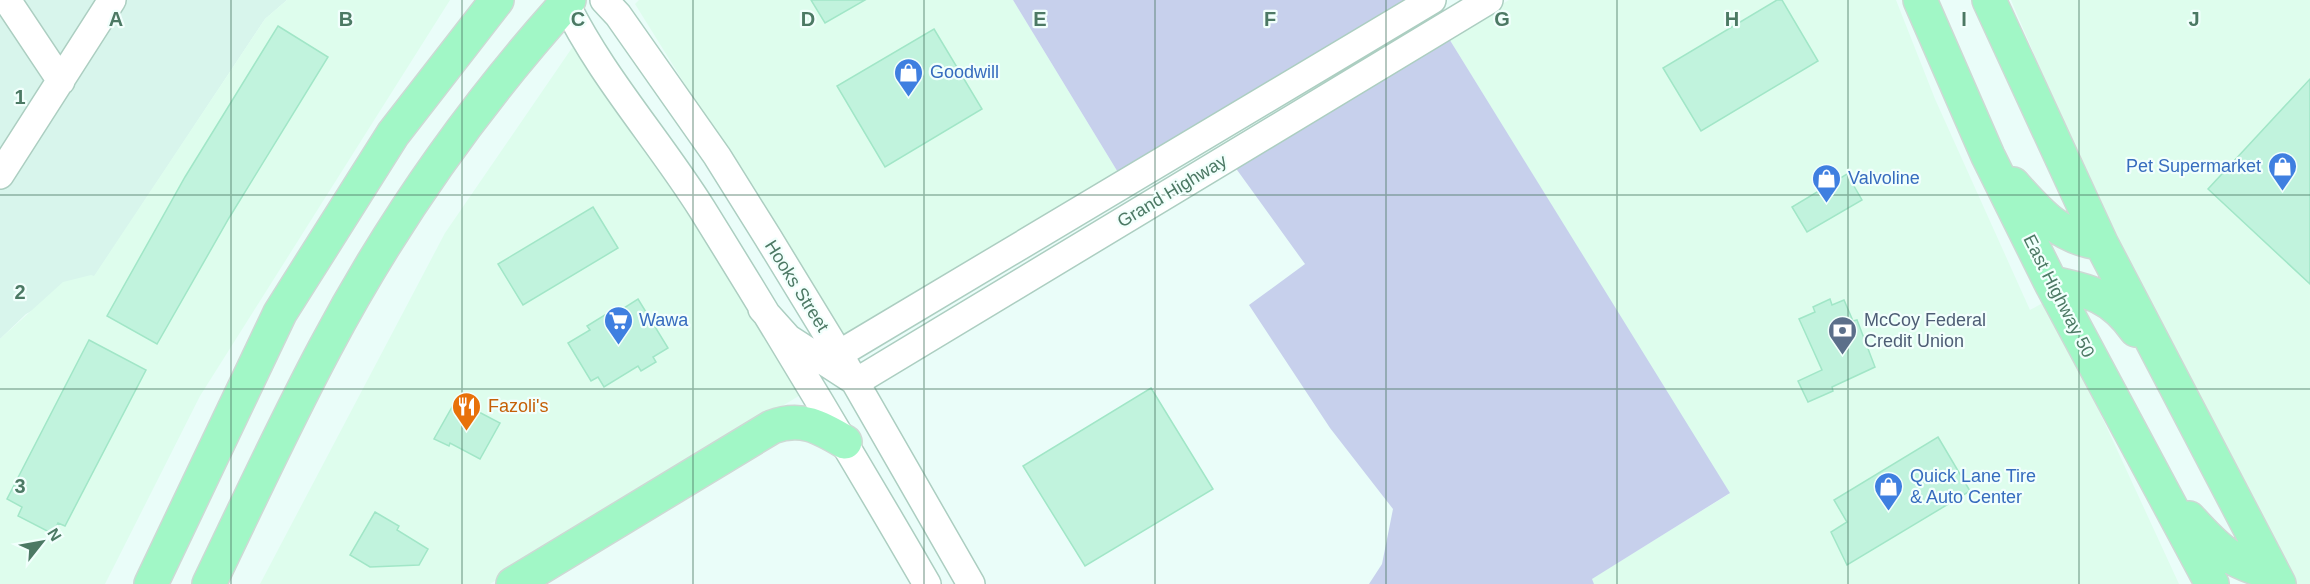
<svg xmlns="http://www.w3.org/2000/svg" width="2310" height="584" font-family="Helvetica,sans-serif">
	<rect width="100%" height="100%" fill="#eafdf9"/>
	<path fill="#d8f5ec" d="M 20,0 L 101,0 L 61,63 Z
		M 124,0 L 287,0 L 265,19 L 94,277 L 26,314 L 0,339 L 0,190 L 69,88 L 76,83 L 74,80 Z
		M 0,10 L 49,83 L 0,158 Z"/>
	<path fill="#defded" d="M 287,0 L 450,0 L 200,396 L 105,584 L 0,584 L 0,339 L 63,282 L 91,275 L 94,276 L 265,19 Z
		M 639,0 L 1013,0 L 1119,174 L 844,340 L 635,4 Z
		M 1509,0 L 1896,0 L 1935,99 L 2030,310 L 2048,300 L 2179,584 L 1594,584 L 1591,579 L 1729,494 L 1448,37 Z
		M 2011,0 L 2310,0 L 2310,584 L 2297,584 L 2255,511 L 2080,162 Z
		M 576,42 L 655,159 L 802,394 L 490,584 L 260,584 L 445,233 Z"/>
	<path fill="#c7d0ec" d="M 1013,0 L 1409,0 L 1119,174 Z
		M 1448,37 L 1730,493 L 1592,579 L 1594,584 L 1369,584 L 1382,564 L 1393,509 L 1330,428 L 1249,305 L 1305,264 L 1232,163 Z"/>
	<path fill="#c1f3dd" stroke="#a1e6c7" stroke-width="1.5" d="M 811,0 L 865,0 L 825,23 Z
		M 1777,0 L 1782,0 L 1818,61 L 1701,131 L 1663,68 Z
		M 278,26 L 328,57 L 229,218 L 157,344 L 107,316 L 185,177 Z
		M 934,29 L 982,109 L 885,167 L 837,86 Z
		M 2310,79 L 2310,284 L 2208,189 Z
		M 1847,174 L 1862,200 L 1807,232 L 1792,207 Z
		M 593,207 L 618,248 L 523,305 L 498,264 Z
		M 638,299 L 668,348 L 653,357 L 656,362 L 641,371 L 638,366 L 604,387 L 598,377 L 591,381 L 568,343 L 590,330 L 587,326 L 608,313 L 610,317 Z
		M 1830,299 L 1832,305 L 1844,300 L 1853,321 L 1857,320 L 1875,367 L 1832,387 L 1833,391 L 1808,402 L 1798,381 L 1822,370 L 1799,319 L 1815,312 L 1813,307 Z
		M 89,340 L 146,370 L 65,526 L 58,523 L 53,534 L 18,516 L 22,507 L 7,499 Z
		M 1151,388 L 1213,489 L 1085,566 L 1023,466 Z
		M 456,400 L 500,423 L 480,459 L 450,443 L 449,446 L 434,439 Z
		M 1938,437 L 1970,491 L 1847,565 L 1831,532 L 1847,522 L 1834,500 Z
		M 375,512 L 399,526 L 397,530 L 428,549 L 419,565 L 370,567 L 350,555 Z"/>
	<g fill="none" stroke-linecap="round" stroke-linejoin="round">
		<defs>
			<path id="minor" d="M 7,0 L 61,81
				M 564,0 C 600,75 658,139 702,209 C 779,333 854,458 927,584
				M 604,0 L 618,15 L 717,156 L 767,236 L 839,354 L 971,584
				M 0,175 L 112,0
				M 762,309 L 788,338 L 856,382 L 1489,0
				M 839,354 L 1432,0"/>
			<path id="highway" d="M 1920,0 L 1988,156 L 2051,283 L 2212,584
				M 1989,0 L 2101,243 L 2279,584
				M 2013,184 C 2038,212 2061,239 2101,243
				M 2051,283 C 2090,291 2112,296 2136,330
				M 2189,518 C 2218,550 2231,563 2273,573
				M 151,584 L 280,313 L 393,134 L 497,0
				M 209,584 C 247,505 284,425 325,348 C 391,223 474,105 569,0
				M 513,584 L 772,427 C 801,416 820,427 845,442"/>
		</defs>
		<use href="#minor" stroke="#accec1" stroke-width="30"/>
		<use href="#highway" stroke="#cdd9d4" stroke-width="36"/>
		<use href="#minor" stroke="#fff" stroke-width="27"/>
		<use href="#highway" stroke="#a1f7c6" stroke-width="33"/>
	</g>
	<path fill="none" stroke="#4c7964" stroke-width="1.5" stroke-opacity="0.55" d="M 231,0 L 231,584M 462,0 L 462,584M 693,0 L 693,584M 924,0 L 924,584M 1155,0 L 1155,584M 1386,0 L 1386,584M 1617,0 L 1617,584M 1848,0 L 1848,584M 2079,0 L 2079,584M 0,195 L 2310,195M 0,389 L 2310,389"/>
	<defs>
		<symbol id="shop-pin" viewBox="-11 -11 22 30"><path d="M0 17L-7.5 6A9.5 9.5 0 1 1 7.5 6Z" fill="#3f7fe0" stroke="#f1fffc"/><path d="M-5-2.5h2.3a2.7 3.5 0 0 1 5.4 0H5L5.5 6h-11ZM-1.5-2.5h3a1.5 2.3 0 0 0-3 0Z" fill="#fff"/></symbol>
		<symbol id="supermarket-pin" viewBox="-11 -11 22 30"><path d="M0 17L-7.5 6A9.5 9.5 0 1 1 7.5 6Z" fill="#3f7fe0" stroke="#f1fffc"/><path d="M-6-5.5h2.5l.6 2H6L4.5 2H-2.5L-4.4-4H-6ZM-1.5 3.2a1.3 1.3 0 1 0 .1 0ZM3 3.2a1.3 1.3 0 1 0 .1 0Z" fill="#fff"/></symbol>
		<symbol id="bank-pin" viewBox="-11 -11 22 30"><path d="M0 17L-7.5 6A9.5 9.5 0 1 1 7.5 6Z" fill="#5c6f8a" stroke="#f1fffc"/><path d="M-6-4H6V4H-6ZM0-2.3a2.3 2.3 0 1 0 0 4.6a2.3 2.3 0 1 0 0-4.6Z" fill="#fff"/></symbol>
		<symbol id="restaurant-pin" viewBox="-11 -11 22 30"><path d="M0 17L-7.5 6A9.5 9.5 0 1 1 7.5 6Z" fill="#e8710a" stroke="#f1fffc"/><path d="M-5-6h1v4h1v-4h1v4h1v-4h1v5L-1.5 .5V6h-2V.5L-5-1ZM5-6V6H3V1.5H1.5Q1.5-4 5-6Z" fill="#fff"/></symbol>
	</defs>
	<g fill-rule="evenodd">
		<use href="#shop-pin" x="892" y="56" width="33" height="45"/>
		<use href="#shop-pin" x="2266" y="150" width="33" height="45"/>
		<use href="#shop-pin" x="1810" y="162" width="33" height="45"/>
		<use href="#supermarket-pin" x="602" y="304" width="33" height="45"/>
		<use href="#bank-pin" x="1826" y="314" width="33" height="45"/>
		<use href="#restaurant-pin" x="450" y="390" width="33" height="45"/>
		<use href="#shop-pin" x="1872" y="470" width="33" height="45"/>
	</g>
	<g text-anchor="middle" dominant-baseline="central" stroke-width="4.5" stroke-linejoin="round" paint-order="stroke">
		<g font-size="18" fill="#366cbe" stroke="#f1fffc" text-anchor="start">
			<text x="930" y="72">Goodwill</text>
			<text x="2261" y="166" text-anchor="end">Pet Supermarket</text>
			<text x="1848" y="178">Valvoline</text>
			<text x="639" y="320">Wawa</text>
			<text x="1910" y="476">Quick Lane Tire<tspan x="1910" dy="21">&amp; Auto Center</tspan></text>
		</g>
		<g font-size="18" fill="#4c7964" stroke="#f1fffc">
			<text transform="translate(1172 191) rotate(-31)">Grand Highway</text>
			<text transform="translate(797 286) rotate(58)">Hooks Street</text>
			<text transform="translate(2059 296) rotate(63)">East Highway 50</text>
		</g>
		<g font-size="18" fill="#4e5e75" stroke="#f1fffc" text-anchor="start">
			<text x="1864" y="320">McCoy Federal<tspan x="1864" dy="21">Credit Union</tspan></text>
		</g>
		<g font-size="18" fill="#c56008" stroke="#f1fffc" text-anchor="start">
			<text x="488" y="406">Fazoli's</text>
		</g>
	</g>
	<g font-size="20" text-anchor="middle" font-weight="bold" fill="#4c7964" stroke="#f1fffc" stroke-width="4.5" stroke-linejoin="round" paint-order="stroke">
		<text x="116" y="26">A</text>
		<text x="346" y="26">B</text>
		<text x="578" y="26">C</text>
		<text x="808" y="26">D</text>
		<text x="1040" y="26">E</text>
		<text x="1270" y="26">F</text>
		<text x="1502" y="26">G</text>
		<text x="1732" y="26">H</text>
		<text x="1964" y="26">I</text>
		<text x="2194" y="26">J</text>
		<text x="20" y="104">1</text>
		<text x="20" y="299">2</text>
		<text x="20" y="493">3</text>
	</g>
	<g transform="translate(42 542) rotate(59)" stroke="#f1fffc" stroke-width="4.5" paint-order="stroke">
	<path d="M0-4.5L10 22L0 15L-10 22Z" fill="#4c7964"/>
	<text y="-9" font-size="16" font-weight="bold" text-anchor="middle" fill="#4c7964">N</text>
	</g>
</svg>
